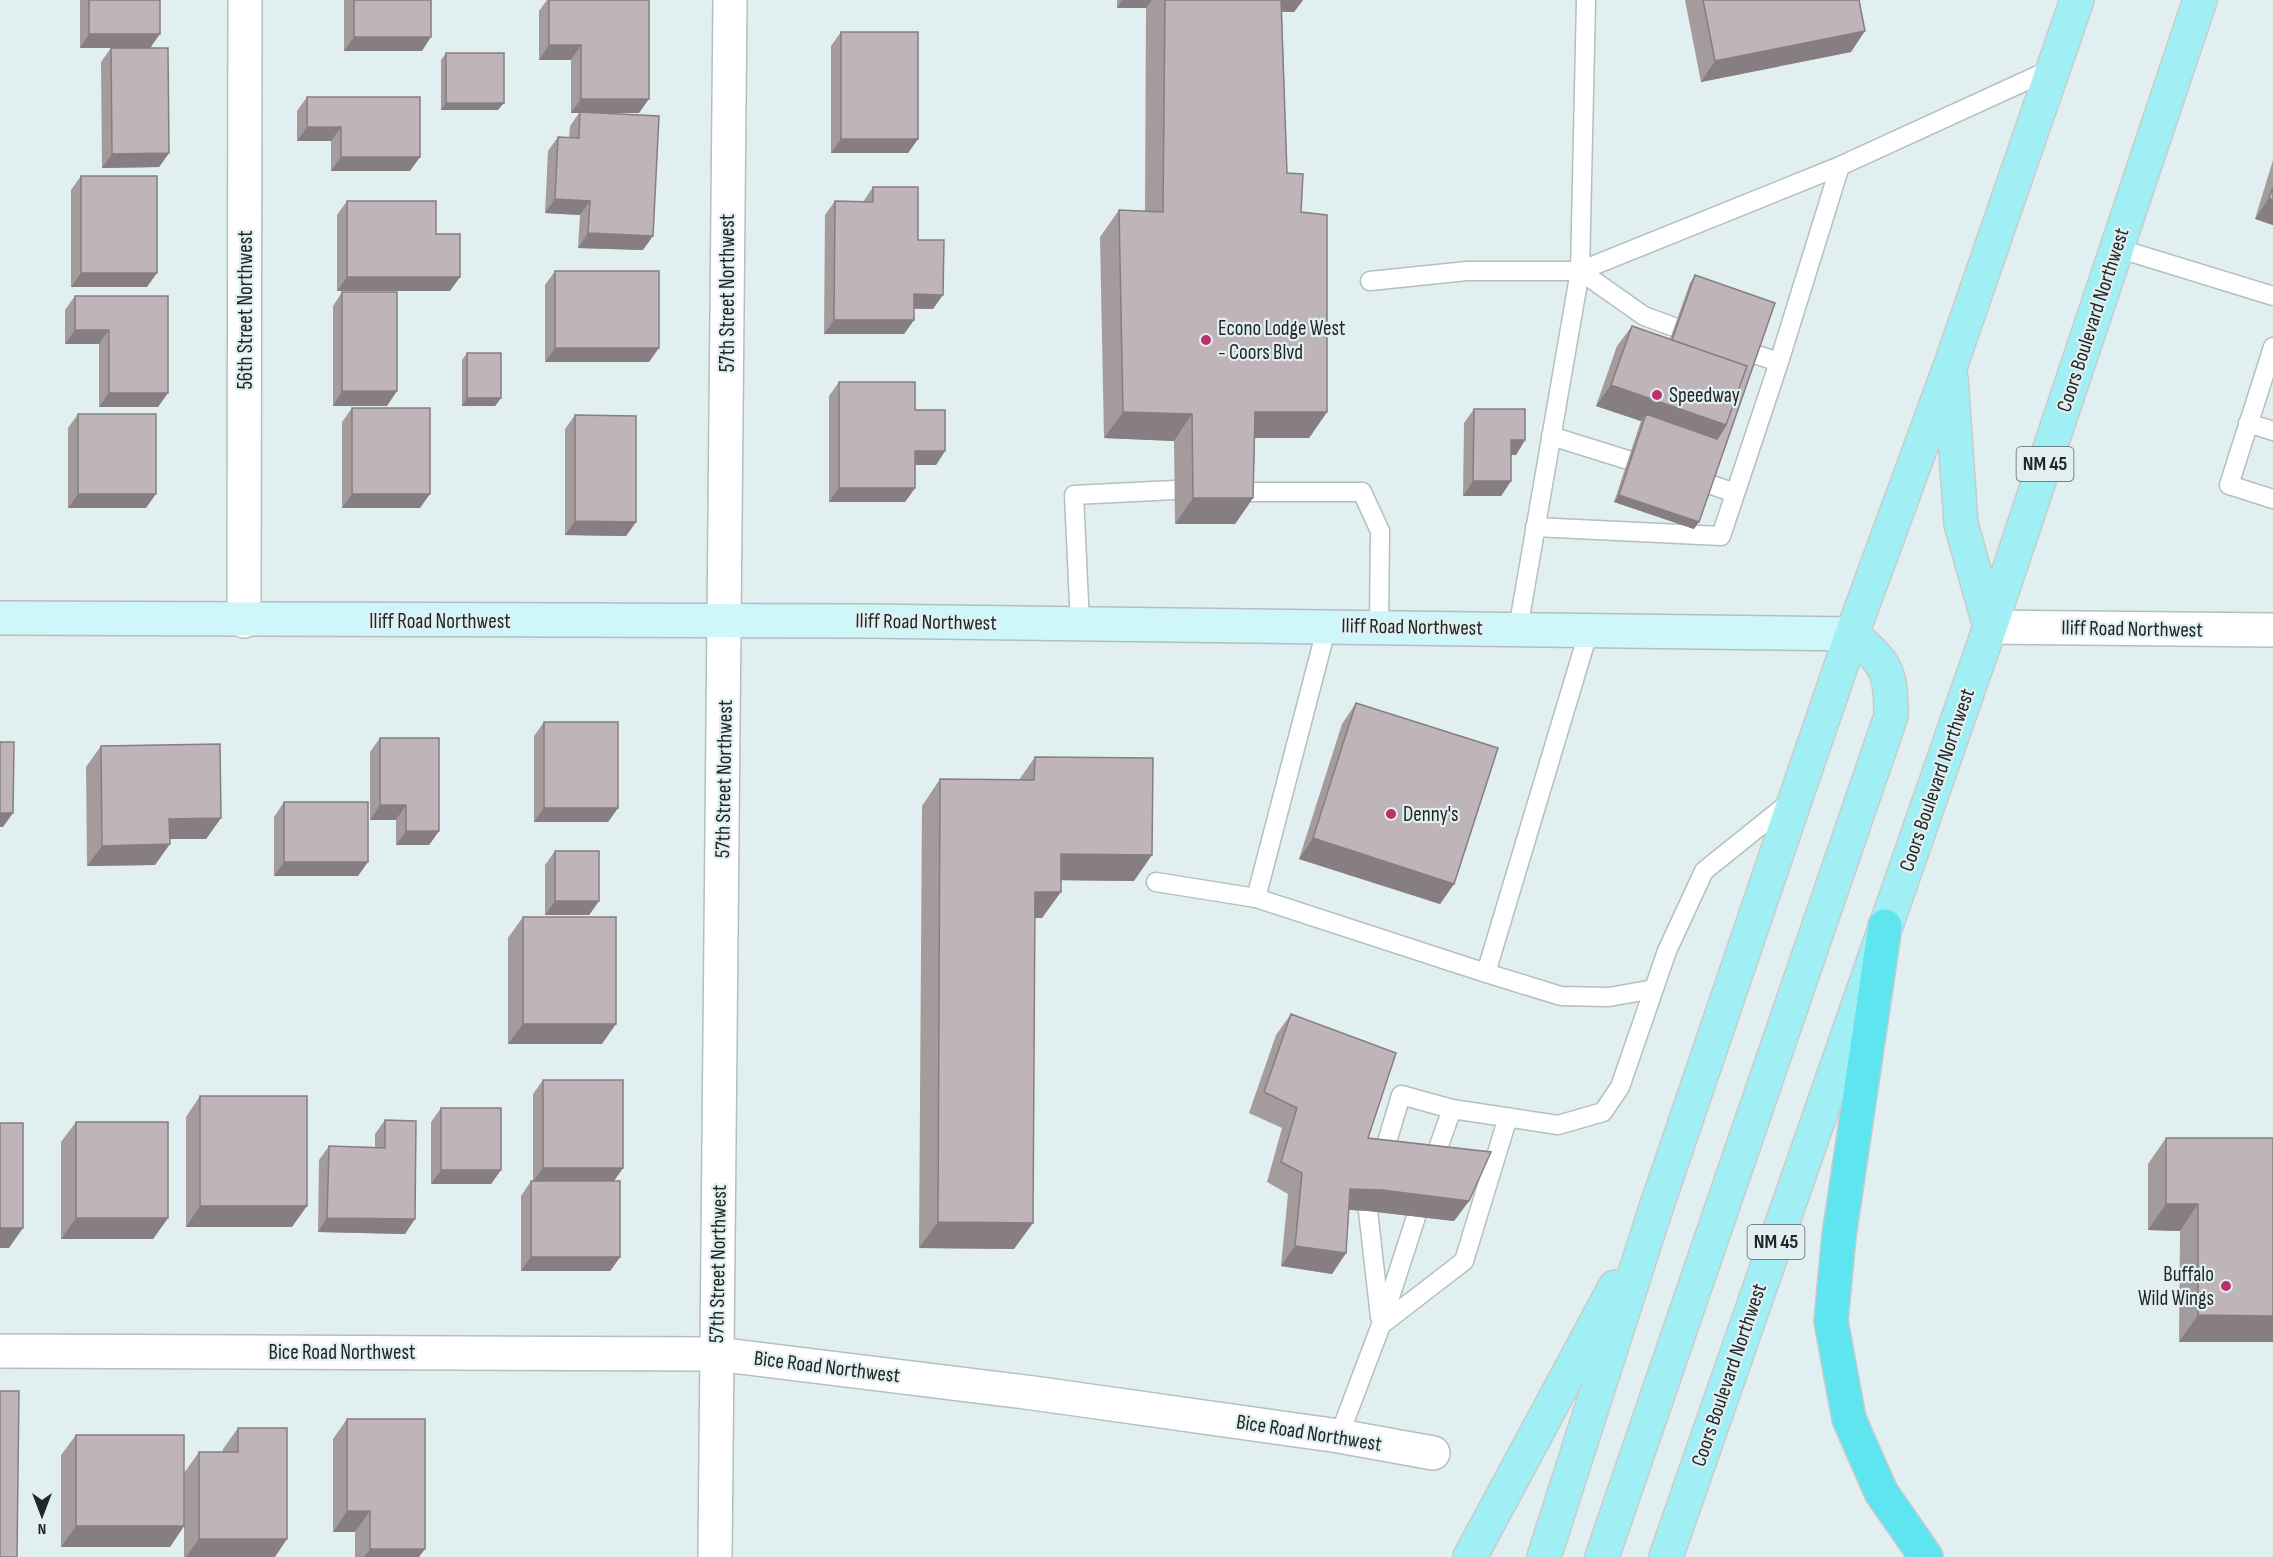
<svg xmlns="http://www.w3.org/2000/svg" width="2273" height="1557" font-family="'Sofia Sans Condensed',sans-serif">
	<rect width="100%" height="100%" fill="#e2eff0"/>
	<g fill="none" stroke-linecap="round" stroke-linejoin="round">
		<defs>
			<path id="service" d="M 2117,248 L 2273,296
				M 1580,271 L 1644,316 L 1674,327
				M 1370,281 L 1467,271 L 1580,271 L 1586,0
				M 2273,347 L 2229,485 L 2273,499
				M 1754,354 L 1779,362
				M 2248,423 L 2273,431
				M 1551,436 L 1628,460
				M 1709,484 L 1735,493
				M 1235,492 L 1362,492 L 1380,531 L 1379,626
				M 1535,527 L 1721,536 L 1779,362 L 1840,166
				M 1080,624 L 1074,495 L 1174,490
				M 1327,626 L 1256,898 L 1486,973 L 1589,630
				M 1518,629 L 1580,271 L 1840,166 L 2054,68
				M 1156,882 L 1256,898
				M 1486,973 L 1561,996 L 1609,997 L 1654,989
				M 1381,1162 L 1401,1095 L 1452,1109 L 1558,1125 L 1603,1112 L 1620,1087 L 1667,951 L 1704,871 L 1790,802
				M 1431,1168 L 1452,1109
				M 1368,1211 L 1380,1317
				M 1381,1325 L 1464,1261 L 1508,1117
				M 1339,1436 L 1381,1325 L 1416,1217"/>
			<path id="minor" d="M 244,621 L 245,0
				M 0,1351 L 716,1354 L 1033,1393 L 1339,1436 L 1433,1453
				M 715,1557 L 730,0"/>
			<path id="tertiary" d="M 1990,627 L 2273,630"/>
			<path id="secondary" d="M 0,618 L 866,621 L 1852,634"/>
			<path id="primary" d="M 1951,378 L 1961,524 L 1990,627
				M 1470,1557 L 1615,1287
				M 1544,1557 L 1655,1211 L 1796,797 L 1852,634 L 1950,367 L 2077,0
				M 1602,1557 L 1891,716 C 1891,668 1886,665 1852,634
				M 1666,1557 L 1990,627 L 2200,0"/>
			<path id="motorway" d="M 1885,926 L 1839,1236 L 1831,1321 L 1849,1419 L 1881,1492 L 1926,1557"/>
		</defs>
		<use href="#service" stroke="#b3bfc0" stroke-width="21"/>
		<use href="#minor" stroke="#b3bfc0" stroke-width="36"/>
		<use href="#tertiary" stroke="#b3bfc0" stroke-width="36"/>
		<use href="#secondary" stroke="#b3bfc0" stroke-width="36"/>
		<use href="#primary" stroke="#cacbcb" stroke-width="36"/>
		<use href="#motorway" stroke="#cacbcb" stroke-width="36"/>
		<use href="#service" stroke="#fff" stroke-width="18"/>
		<use href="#minor" stroke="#fff" stroke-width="33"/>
		<use href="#tertiary" stroke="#fff" stroke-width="33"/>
		<use href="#secondary" stroke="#cff7fa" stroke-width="33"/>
		<use href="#primary" stroke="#9feff5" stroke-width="33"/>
		<use href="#motorway" stroke="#5fe5ef" stroke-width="33"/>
	</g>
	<path fill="#a49b9d" d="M 80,0 L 160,0 L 151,48 L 169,153 L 159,167 L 102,168 L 101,62 L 111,48 L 80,48 Z
		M 344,0 L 431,0 L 422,51 L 344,51 Z
		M 547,0 L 649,0 L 639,113 L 601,113 L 643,250 L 578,248 L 580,215 L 545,213 L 548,151 L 558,137 L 569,138 L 570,126 L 579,113 L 571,113 L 571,60 L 539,60 L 539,11 Z
		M 1117,0 L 1303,0 L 1294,12 L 1282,12 L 1287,173 L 1301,212 L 1327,412 L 1309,438 L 1255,438 L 1253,498 L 1235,524 L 1175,524 L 1174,441 L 1104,438 L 1100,237 L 1119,210 L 1145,211 L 1146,8 L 1117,8 Z
		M 1685,0 L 1859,0 L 1851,52 L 1701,82 Z
		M 841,32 L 918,139 L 908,153 L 831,153 L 831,46 Z
		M 446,53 L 498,110 L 441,110 L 441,60 Z
		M 307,97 L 410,171 L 331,171 L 331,141 L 297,141 L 297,111 Z
		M 2273,160 L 2273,225 L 2255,219 Z
		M 81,176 L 147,287 L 71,287 L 71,190 Z
		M 873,187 L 918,240 L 933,309 L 914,309 L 914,320 L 904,334 L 824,334 L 825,215 L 835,201 L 863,202 Z
		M 347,201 L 436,234 L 450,291 L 337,291 L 337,215 Z
		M 555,271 L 649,362 L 545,362 L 545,285 Z
		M 1695,275 L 1694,529 L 1614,502 L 1641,421 L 1596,406 L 1617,346 L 1632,326 L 1670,339 L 1690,283 Z
		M 342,292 L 387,406 L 333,406 L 333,306 Z
		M 75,296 L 168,296 L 158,407 L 99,407 L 99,344 L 65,344 L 65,310 Z
		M 467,353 L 501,398 L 495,406 L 462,406 L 462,360 Z
		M 839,382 L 915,410 L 945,451 L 936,465 L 915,465 L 915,488 L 905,502 L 829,502 L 829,396 Z
		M 352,408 L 420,508 L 342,508 L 342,422 Z
		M 1474,409 L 1525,440 L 1516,455 L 1511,455 L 1511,481 L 1501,496 L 1463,496 L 1464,423 Z
		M 78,414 L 146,508 L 68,508 L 68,428 Z
		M 575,415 L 636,522 L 626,536 L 565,535 L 565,429 Z
		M 1356,703 L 1454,884 L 1440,904 L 1299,859 L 1342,724 Z
		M 544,722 L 618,808 L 608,822 L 534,822 L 534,736 Z
		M 380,738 L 439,831 L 429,845 L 396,845 L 396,820 L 370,820 L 370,752 Z
		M 101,746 L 221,818 L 206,839 L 170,839 L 155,865 L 87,866 L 86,767 Z
		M 1035,757 L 1134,881 L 1061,880 L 1042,918 L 1035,918 L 1014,1249 L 919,1248 L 922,806 L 940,779 L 1019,780 Z
		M 284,802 L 358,876 L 274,876 L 274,817 Z
		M 555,851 L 599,901 L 589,915 L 545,915 L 545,865 Z
		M 523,917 L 602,1044 L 508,1044 L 508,938 Z
		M 1291,1014 L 1368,1138 L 1469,1201 L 1454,1221 L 1368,1211 L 1349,1210 L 1346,1253 L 1332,1274 L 1281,1266 L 1288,1194 L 1267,1182 L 1282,1128 L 1249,1113 L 1276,1035 Z
		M 543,1080 L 623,1168 L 614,1181 L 620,1257 L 610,1271 L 521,1271 L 521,1196 L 531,1181 L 533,1181 L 533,1094 Z
		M 200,1096 L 292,1227 L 186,1227 L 186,1117 Z
		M 441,1108 L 501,1170 L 491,1184 L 431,1184 L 431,1122 Z
		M 385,1120 L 405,1234 L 318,1232 L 319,1160 L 329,1146 L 375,1147 L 375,1134 Z
		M 76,1122 L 168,1218 L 153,1239 L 61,1239 L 61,1142 Z
		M 2166,1138 L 2273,1138 L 2273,1342 L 2179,1342 L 2180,1231 L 2148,1230 L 2148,1164 Z
		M 347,1419 L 419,1557 L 355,1557 L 355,1532 L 333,1532 L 333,1439 Z
		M 238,1428 L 275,1557 L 184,1557 L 184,1526 L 170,1547 L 61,1547 L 61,1455 L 76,1435 L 184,1473 L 199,1452 L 223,1452 L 223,1449 Z"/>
	<path fill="#867e80" d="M 1122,0 L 1152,0 L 1146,8 L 1117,8 Z
		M 1270,0 L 1303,0 L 1294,12 L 1263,11 Z
		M 1865,31 L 1851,52 L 1701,82 L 1715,61 Z
		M 89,34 L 160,34 L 150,48 L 80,48 Z
		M 354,37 L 431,37 L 422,51 L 344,51 Z
		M 549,45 L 581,45 L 571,60 L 539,60 Z
		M 581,99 L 649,99 L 639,113 L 571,113 Z
		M 446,103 L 504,103 L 498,110 L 441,110 Z
		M 307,127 L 341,127 L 331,141 L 297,141 Z
		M 841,139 L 918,139 L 908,153 L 831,153 Z
		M 169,153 L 159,167 L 102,168 L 112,154 Z
		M 341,157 L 420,157 L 410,171 L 331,171 Z
		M 2269,198 L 2273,200 L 2273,225 L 2255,219 Z
		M 555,199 L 590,201 L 580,215 L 545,213 Z
		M 588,233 L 653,236 L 643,250 L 578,248 Z
		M 81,273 L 157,273 L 147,287 L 71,287 Z
		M 347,277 L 460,277 L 450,291 L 337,291 Z
		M 914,294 L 943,295 L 933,309 L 904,308 Z
		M 834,320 L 914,320 L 904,334 L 824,334 Z
		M 75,330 L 109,330 L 99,344 L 65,344 Z
		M 555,348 L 659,348 L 649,362 L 545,362 Z
		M 1611,385 L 1726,425 L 1712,446 L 1646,414 L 1641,421 L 1596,406 Z
		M 342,391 L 397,391 L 387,406 L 333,406 Z
		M 109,393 L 168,393 L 158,407 L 99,407 Z
		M 467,398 L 501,398 L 495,406 L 462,406 Z
		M 1123,412 L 1192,414 L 1174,441 L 1104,438 Z
		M 1255,412 L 1327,412 L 1309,438 L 1237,438 Z
		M 1511,440 L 1525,440 L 1516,455 L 1501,455 Z
		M 915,451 L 945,451 L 936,465 L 905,465 Z
		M 1473,481 L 1511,481 L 1501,496 L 1463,496 Z
		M 839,488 L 915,488 L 905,502 L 829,502 Z
		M 78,494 L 156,494 L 146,508 L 68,508 Z
		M 352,494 L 430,494 L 420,508 L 342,508 Z
		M 1619,495 L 1699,522 L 1694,529 L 1614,502 Z
		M 1193,498 L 1253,498 L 1235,524 L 1175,524 Z
		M 575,521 L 636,522 L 626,536 L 565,535 Z
		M 380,805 L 406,805 L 396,820 L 370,820 Z
		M 544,808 L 618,808 L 608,822 L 534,822 Z
		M 0,813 L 13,813 L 3,827 L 0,827 Z
		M 221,818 L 206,839 L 155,839 L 169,819 Z
		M 406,831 L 439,831 L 429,845 L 396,845 Z
		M 1313,838 L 1454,884 L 1440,904 L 1299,859 Z
		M 170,844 L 155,865 L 87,866 L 102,846 Z
		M 1061,854 L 1152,855 L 1134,881 L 1042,880 Z
		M 284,862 L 368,862 L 358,876 L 274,876 Z
		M 1035,892 L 1061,892 L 1042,918 L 1017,918 Z
		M 555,901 L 599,901 L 589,915 L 545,915 Z
		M 523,1024 L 616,1024 L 602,1044 L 508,1044 Z
		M 543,1168 L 623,1168 L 613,1182 L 533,1182 Z
		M 441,1170 L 501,1170 L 491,1184 L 431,1184 Z
		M 1350,1189 L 1382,1190 L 1469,1201 L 1454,1221 L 1368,1211 L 1336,1209 Z
		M 2166,1204 L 2198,1204 L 2180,1231 L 2148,1230 Z
		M 200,1206 L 307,1206 L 292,1227 L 186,1227 Z
		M 76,1218 L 168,1218 L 153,1239 L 61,1239 Z
		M 327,1218 L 415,1219 L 405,1234 L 318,1232 Z
		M 938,1222 L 1033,1223 L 1014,1249 L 919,1248 Z
		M 0,1228 L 23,1228 L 9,1248 L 0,1248 Z
		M 1295,1246 L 1346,1253 L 1332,1274 L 1281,1266 Z
		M 531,1257 L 620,1257 L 610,1271 L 521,1271 Z
		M 2198,1315 L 2273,1316 L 2273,1342 L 2179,1342 Z
		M 347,1511 L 370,1511 L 355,1532 L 333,1532 Z
		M 76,1526 L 184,1526 L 170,1547 L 61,1547 Z
		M 199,1539 L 287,1539 L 275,1557 L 186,1557 Z
		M 370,1549 L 425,1549 L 419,1557 L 364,1557 Z"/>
	<path fill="#bfb4b7" stroke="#867e80" stroke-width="1.5" d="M 89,0 L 160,0 L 160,34 L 89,34 Z
		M 354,0 L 431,0 L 431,37 L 354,37 Z
		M 549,0 L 649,0 L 649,99 L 581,99 L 581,45 L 549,45 Z
		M 1165,0 L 1281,0 L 1287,173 L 1303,174 L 1301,212 L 1327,215 L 1327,412 L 1255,412 L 1253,498 L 1193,498 L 1192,414 L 1123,412 L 1119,210 L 1163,212 Z
		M 1703,0 L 1859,0 L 1865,31 L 1715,61 Z
		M 841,32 L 918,32 L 918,139 L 841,139 Z
		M 111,48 L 168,48 L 169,153 L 112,154 Z
		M 446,53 L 504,53 L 504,103 L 446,103 Z
		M 307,97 L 420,97 L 420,157 L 341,157 L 341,127 L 307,127 Z
		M 580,112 L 659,116 L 653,236 L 588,233 L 590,201 L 555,199 L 558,137 L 579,138 Z
		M 81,176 L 157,176 L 157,273 L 81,273 Z
		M 873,187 L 918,187 L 918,240 L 944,240 L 943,295 L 914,294 L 914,320 L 834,320 L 835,201 L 873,202 Z
		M 2273,187 L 2273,200 L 2269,198 Z
		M 347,201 L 436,201 L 436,234 L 460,234 L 460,277 L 347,277 Z
		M 555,271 L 659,271 L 659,348 L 555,348 Z
		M 1695,275 L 1775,303 L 1699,522 L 1619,495 L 1646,414 L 1717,439 L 1726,425 L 1747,366 L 1672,340 Z
		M 342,292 L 397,292 L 397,391 L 342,391 Z
		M 75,296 L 168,296 L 168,393 L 109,393 L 109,330 L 75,330 Z
		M 1632,326 L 1747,366 L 1726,425 L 1611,385 Z
		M 467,353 L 501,353 L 501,398 L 467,398 Z
		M 839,382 L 915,382 L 915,410 L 945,410 L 945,451 L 915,451 L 915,488 L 839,488 Z
		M 352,408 L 430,408 L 430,494 L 352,494 Z
		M 1474,409 L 1525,409 L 1525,440 L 1511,440 L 1511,481 L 1473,481 Z
		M 78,414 L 156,414 L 156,494 L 78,494 Z
		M 575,415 L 636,416 L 636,522 L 575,521 Z
		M 1356,703 L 1498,748 L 1454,884 L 1313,838 Z
		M 544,722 L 618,722 L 618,808 L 544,808 Z
		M 380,738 L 439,738 L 439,831 L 406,831 L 406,805 L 380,805 Z
		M 0,742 L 14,742 L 13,813 L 0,813 Z
		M 220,744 L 221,818 L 169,819 L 170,844 L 102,846 L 101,746 Z
		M 1035,757 L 1153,758 L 1152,855 L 1061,854 L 1061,892 L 1035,892 L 1033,1223 L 938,1222 L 940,779 L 1034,780 Z
		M 284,802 L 368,802 L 368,862 L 284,862 Z
		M 555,851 L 599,851 L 599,901 L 555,901 Z
		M 523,917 L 616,917 L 616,1024 L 523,1024 Z
		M 1291,1014 L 1396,1053 L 1368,1138 L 1491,1152 L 1469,1201 L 1382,1190 L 1350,1189 L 1346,1253 L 1295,1246 L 1302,1173 L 1281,1162 L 1297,1108 L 1264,1092 Z
		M 543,1080 L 623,1080 L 623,1168 L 543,1168 Z
		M 200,1096 L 307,1096 L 307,1206 L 200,1206 Z
		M 441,1108 L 501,1108 L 501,1170 L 441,1170 Z
		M 385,1120 L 416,1121 L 415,1219 L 327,1218 L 329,1146 L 385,1148 Z
		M 76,1122 L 168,1122 L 168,1218 L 76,1218 Z
		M 0,1123 L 23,1123 L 23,1228 L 0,1228 Z
		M 2166,1138 L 2273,1138 L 2273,1316 L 2198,1315 L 2198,1204 L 2166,1204 Z
		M 531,1181 L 620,1181 L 620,1257 L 531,1257 Z
		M 0,1391 L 19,1391 L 17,1557 L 0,1557 Z
		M 347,1419 L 425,1419 L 425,1549 L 370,1549 L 370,1511 L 347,1511 Z
		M 238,1428 L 287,1428 L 287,1539 L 199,1539 L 199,1452 L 238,1452 Z
		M 76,1435 L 184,1435 L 184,1526 L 76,1526 Z"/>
	<g fill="#ba316e" stroke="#e2eff0" stroke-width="2">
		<circle cx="1206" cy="340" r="6"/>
		<circle cx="1657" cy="395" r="6"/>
		<circle cx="1391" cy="814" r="6"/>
		<circle cx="2226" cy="1286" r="6"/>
	</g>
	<g text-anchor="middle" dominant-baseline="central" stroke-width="4.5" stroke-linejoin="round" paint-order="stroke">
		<g fill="#e2eff0" stroke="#5b6263" stroke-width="1.5">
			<rect x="2016.5" y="447" width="57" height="34" rx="4.5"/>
			<rect x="1747.5" y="1225" width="57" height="34" rx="4.5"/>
		</g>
		<g font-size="20" font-weight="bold" fill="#212626">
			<text x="2045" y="464">NM 45</text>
			<text x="1776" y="1242">NM 45</text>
		</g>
		<g font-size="21" fill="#212626" stroke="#e2eff0">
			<text transform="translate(727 293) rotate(-90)">57th Street Northwest</text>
			<text transform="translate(245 310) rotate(-90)">56th Street Northwest</text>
			<text transform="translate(2093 320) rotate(-72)">Coors Boulevard Northwest</text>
			<text x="440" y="621">Iliff Road Northwest</text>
			<text transform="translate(926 622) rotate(1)">Iliff Road Northwest</text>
			<text transform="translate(1412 627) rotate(1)">Iliff Road Northwest</text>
			<text transform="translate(2132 629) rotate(1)">Iliff Road Northwest</text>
			<text transform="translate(724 779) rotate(-89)">57th Street Northwest</text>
			<text transform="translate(1937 780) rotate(-71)">Coors Boulevard Northwest</text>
			<text transform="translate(718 1264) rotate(-89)">57th Street Northwest</text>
			<text x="342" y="1352">Bice Road Northwest</text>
			<text transform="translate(827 1367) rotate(7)">Bice Road Northwest</text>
			<text transform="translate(1729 1375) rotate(-71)">Coors Boulevard Northwest</text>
			<text transform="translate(1309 1433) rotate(9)">Bice Road Northwest</text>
		</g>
		<g font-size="21" fill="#212626" stroke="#e2eff0" text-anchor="start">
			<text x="1218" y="328">Econo Lodge West<tspan x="1218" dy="24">- Coors Blvd</tspan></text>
			<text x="1669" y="395">Speedway</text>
			<text x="1403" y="814">Denny's</text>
			<text x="2214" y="1274" text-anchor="end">Buffalo<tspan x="2214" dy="24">Wild Wings</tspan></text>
		</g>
	</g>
	<g transform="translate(42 1515) rotate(180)" stroke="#e2eff0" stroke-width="4.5" paint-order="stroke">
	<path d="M0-4.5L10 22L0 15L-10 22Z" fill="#212626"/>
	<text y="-9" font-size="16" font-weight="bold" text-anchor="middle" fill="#212626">N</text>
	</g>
</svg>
